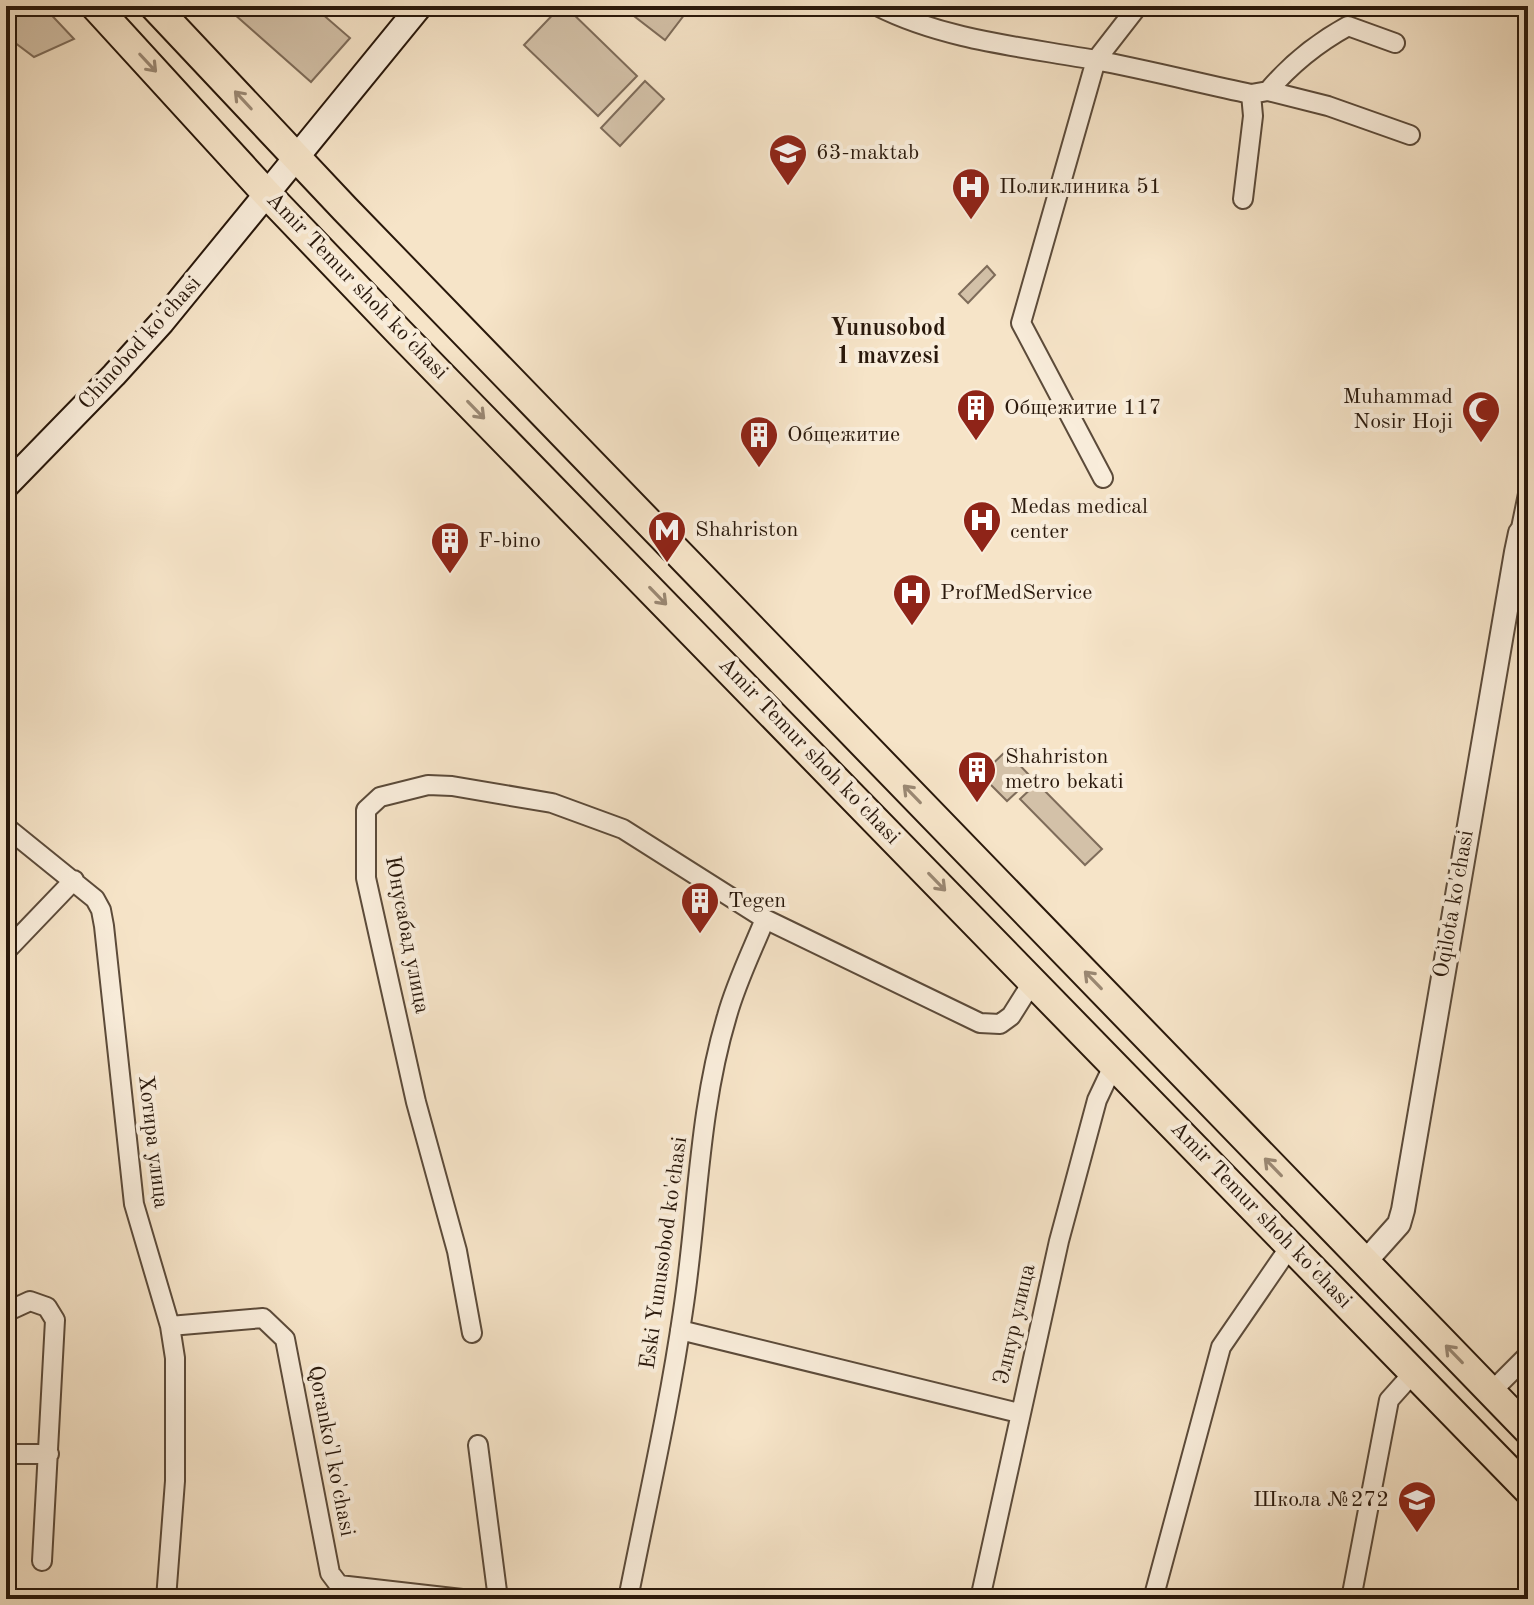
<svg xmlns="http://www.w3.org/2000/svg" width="1534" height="1605" font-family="'Old Standard TT',serif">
	<rect width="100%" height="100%" fill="#f6e4c8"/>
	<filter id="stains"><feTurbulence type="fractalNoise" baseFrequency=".0025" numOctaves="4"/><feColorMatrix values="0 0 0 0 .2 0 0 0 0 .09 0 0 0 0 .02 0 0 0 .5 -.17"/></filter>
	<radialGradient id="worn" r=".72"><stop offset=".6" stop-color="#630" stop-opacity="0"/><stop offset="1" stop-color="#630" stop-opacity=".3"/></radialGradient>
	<path fill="#d3c1a8" stroke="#7e6c5a" stroke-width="2" d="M 6,6 L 43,6 L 74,39 L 34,57 L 6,36 Z
		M 225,6 L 313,6 L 350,38 L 311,82 Z
		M 561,6 L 565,6 L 637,76 L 598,116 L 524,45 Z
		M 621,6 L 691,6 L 665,40 Z
		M 645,81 L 664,99 L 620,146 L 601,128 Z
		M 987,266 L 995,275 L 968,303 L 959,294 Z
		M 1006,751 L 1032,778 L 1007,801 L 981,775 Z
		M 1037,783 L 1102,849 L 1085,865 L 1020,799 Z"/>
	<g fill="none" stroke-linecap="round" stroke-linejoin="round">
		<defs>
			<path id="minor" d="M 877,6 C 944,40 1023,47 1095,60 C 1148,70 1199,83 1251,94 L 1268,91 L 1328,106 L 1410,135
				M 1268,91 C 1291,64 1317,43 1348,26 L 1395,43
				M 1243,199 L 1253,116 L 1251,94
				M 1103,478 L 1021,323 L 1096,60 L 1138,6
				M 1520,533 L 1528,494
				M 6,827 L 95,899 L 101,910 L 104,926 L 134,1204 L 170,1326 L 175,1358 L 175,1481 L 166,1599
				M 6,951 L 74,880
				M 6,1312 L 30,1301 L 47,1307 L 55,1320 L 42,1561
				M 170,1326 L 263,1318 L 285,1339 L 330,1573 L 339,1585 L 339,1599
				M 680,1330 L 1019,1413
				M 472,1333 L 457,1251 L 416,1102 L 366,878 L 366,810 L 380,797 L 428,785 L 452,786 L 552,803 L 623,829 L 765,919 L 980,1023 L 1000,1024 L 1011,1016 L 1033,981
				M 1491,1392 L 1528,1355
				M 478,1445 L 498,1599
				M 6,1454 L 49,1454
				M 339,1585 L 462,1599
				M 628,1599 C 647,1503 669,1408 683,1311 C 698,1213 698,1112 727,1016 C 736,983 752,951 765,919
				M 980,1599 L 1059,1241 L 1097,1100 L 1114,1064
				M 1153,1599 L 1221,1347 L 1291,1245
				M 1351,1599 L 1389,1400 L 1414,1372"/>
			<path id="tertiary" d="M 1365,1262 L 1399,1224 L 1403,1210 L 1516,552 L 1520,533 L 1528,531"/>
			<path id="secondary" d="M 6,486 L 114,375 L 162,322 L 420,6"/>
			<path id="primary" d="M 95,6 L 266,193 L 400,333 L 1528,1490
				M 154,6 L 345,209 L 1528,1430"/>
		</defs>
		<use href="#minor" stroke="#5c4b3a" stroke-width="22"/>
		<use href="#tertiary" stroke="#5c4b3a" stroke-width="26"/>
		<use href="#secondary" stroke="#29180b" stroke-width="28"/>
		<use href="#primary" stroke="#29180b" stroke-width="32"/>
		<use href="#minor" stroke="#f9eddb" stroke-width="18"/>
		<use href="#tertiary" stroke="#f9eddb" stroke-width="22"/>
		<use href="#secondary" stroke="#f9eddb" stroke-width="24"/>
		<use href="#primary" stroke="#f6e4c8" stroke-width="28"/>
	</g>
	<defs><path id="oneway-shaft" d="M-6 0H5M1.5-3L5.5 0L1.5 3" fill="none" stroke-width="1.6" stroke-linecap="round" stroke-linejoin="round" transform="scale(2)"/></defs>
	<g stroke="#9a8873">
		<use href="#oneway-shaft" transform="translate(148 63) rotate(47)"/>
		<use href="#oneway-shaft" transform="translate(243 100) rotate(-133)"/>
		<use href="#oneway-shaft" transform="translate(476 410) rotate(46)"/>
		<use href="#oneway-shaft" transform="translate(658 596) rotate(46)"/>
		<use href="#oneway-shaft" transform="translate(912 794) rotate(-134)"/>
		<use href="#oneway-shaft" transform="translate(937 882) rotate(46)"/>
		<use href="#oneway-shaft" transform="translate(1093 980) rotate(-134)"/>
		<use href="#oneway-shaft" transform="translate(1273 1167) rotate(-134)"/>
		<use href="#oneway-shaft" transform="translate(1454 1354) rotate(-134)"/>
	</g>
	<defs>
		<symbol id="school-pin" viewBox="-11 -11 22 30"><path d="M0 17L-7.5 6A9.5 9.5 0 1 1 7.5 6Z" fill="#8f2418" stroke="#f9eddb"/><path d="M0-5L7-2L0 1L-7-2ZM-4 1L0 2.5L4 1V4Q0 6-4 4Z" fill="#fff"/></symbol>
		<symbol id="hospital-pin" viewBox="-11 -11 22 30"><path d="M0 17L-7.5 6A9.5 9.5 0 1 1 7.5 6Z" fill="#8f2418" stroke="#f9eddb"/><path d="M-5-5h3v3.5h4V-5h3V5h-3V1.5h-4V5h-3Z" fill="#fff"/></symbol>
		<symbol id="building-pin" viewBox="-11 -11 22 30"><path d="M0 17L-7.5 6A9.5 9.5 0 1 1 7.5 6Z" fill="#8f2418" stroke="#f9eddb"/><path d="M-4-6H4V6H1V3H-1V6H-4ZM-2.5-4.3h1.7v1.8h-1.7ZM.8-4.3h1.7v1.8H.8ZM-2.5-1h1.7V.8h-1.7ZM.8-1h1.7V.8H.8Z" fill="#fff"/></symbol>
		<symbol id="mosque-pin" viewBox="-11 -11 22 30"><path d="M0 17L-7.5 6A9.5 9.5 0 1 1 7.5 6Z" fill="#8f2418" stroke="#f9eddb"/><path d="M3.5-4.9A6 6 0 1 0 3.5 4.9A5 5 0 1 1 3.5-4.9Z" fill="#fff"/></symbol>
		<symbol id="metro-pin" viewBox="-11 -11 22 30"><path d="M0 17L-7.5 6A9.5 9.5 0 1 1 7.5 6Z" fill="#8f2418" stroke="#f9eddb"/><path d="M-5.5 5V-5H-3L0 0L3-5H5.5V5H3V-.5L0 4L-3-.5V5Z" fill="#fff"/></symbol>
	</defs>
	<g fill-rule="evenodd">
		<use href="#school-pin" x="766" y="131" width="44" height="60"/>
		<use href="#hospital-pin" x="949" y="165" width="44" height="60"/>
		<use href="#building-pin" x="954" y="386" width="44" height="60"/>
		<use href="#mosque-pin" x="1459" y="388" width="44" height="60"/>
		<use href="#building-pin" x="737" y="413" width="44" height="60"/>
		<use href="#hospital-pin" x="960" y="498" width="44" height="60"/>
		<use href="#metro-pin" x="645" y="508" width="44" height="60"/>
		<use href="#building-pin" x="428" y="519" width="44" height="60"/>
		<use href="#hospital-pin" x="890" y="571" width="44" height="60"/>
		<use href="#building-pin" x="955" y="748" width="44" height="60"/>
		<use href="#building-pin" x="678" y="879" width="44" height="60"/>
		<use href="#school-pin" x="1395" y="1478" width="44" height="60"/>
	</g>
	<g text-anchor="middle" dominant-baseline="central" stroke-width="8" stroke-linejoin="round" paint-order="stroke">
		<g font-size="22" fill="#29180b" stroke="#f9eddb" text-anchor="start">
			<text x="816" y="153">63-maktab</text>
			<text x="999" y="187">Поликлиника 51</text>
			<text x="1453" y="397" text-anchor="end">Muhammad<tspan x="1453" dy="25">Nosir Hoji</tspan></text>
			<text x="1004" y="408">Общежитие 117</text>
			<text x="787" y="435">Общежитие</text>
			<text x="1010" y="507">Medas medical<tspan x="1010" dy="25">center</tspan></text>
			<text x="695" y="530">Shahriston</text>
			<text x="478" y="541">F-bino</text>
			<text x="940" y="593">ProfMedService</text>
			<text x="1005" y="757">Shahriston<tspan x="1005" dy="25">metro bekati</tspan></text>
			<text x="728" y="901">Tegen</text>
			<text x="1389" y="1500" text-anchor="end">Школа №272</text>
		</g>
		<g font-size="22" fill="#29180b" stroke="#f9eddb">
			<text transform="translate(357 286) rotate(46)">Amir Temur shoh ko'chasi</text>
			<text transform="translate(140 343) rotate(-48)">Chinobod ko'chasi</text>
			<text transform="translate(809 751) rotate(46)">Amir Temur shoh ko'chasi</text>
			<text transform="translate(1454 904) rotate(-80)">Oqilota ko'chasi</text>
			<text transform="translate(407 935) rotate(79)">Юнусабад улица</text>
			<text transform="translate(153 1142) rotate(83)">Хотира улица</text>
			<text transform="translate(1261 1215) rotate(46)">Amir Temur shoh ko'chasi</text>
			<text transform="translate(664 1253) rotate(-82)">Eski Yunusobod ko'chasi</text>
			<text transform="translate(1015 1324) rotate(-77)">Элнур улица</text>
			<text transform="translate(331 1451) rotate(79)">Qoranko'l ko'chasi</text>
		</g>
		<g font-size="24" font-weight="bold" fill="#29180b" stroke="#f9eddb">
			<text x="888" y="329">Yunusobod<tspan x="888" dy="28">1 mavzesi</tspan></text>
		</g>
	</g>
	<rect width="1534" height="1605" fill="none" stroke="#f6e4c8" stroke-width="32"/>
	<rect x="8" y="8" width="1518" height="1589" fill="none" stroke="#29180b" stroke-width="4"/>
	<rect x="16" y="16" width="1502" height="1573" fill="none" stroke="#29180b" stroke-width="2"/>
	<rect width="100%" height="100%" filter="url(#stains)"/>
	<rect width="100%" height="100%" fill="url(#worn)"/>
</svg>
